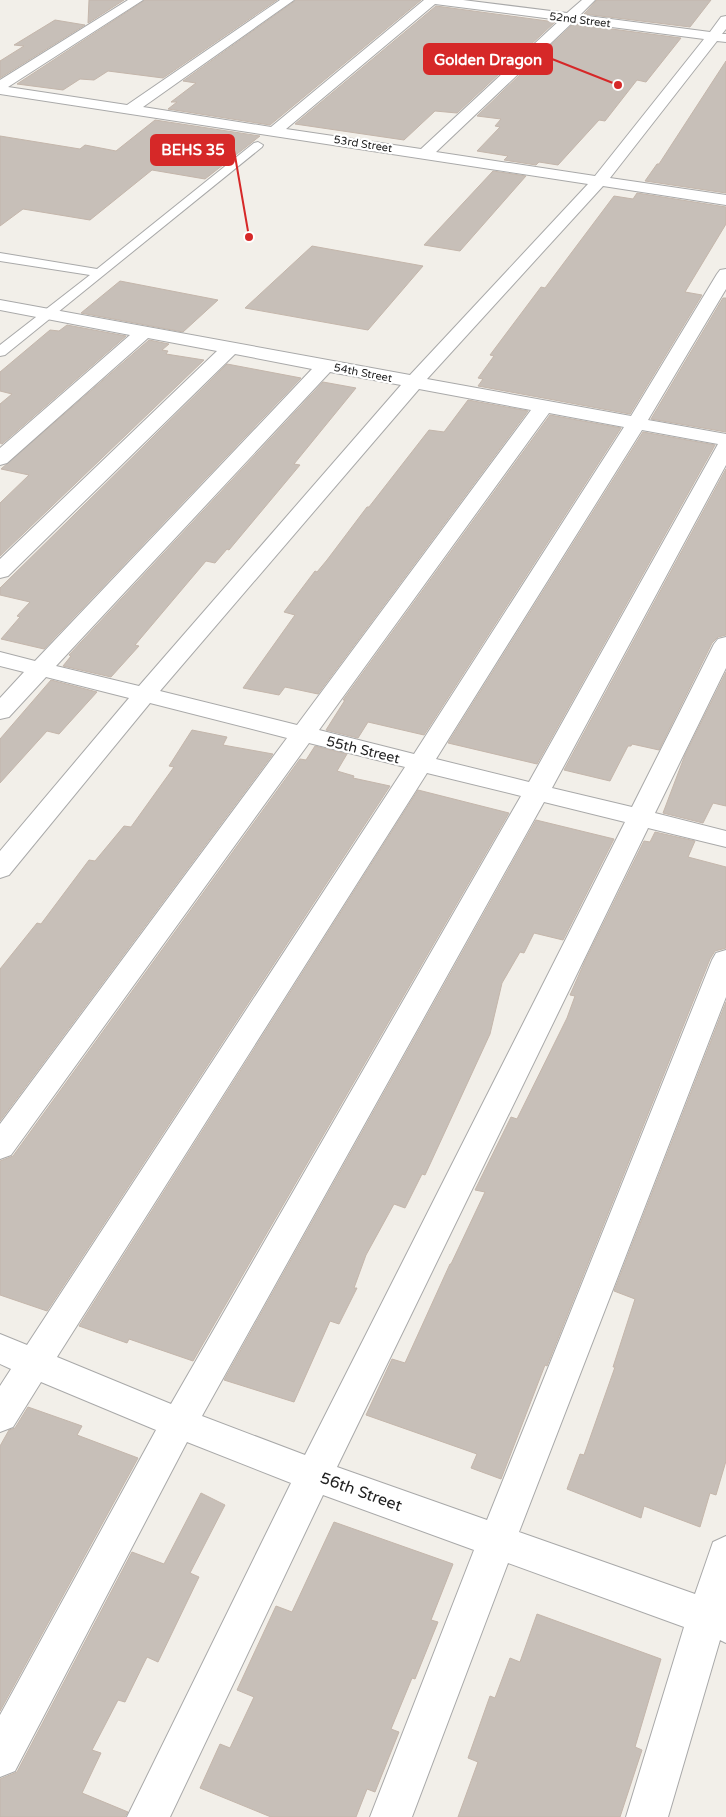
<svg xmlns="http://www.w3.org/2000/svg" width="726" height="1817" font-family="'Varela Round',sans-serif">
	<rect width="100%" height="100%" fill="#f2efe9"/>
	<path fill="#c7bfb8" stroke="#c4b6ab" d="M 89,0 L 124,0 L 88,23 Z
		M 145,0 L 277,0 L 163,78 L 108,71 L 94,80 L 80,79 L 63,90 L 17,84 Z
		M 296,0 L 421,0 L 270,125 L 168,109 L 177,102 L 171,102 L 196,83 L 183,81 Z
		M 597,0 L 711,0 L 690,27 L 584,14 Z
		M 436,6 L 555,22 L 457,113 L 435,111 L 404,140 L 295,124 Z
		M 55,20 L 85,25 L 0,78 L 0,61 L 24,46 L 14,45 Z
		M 573,24 L 681,38 L 646,82 L 637,80 L 605,121 L 599,120 L 558,165 L 539,162 L 536,165 L 504,160 L 508,156 L 477,151 L 500,127 L 495,126 L 501,119 L 477,116 Z
		M 726,61 L 726,193 L 645,181 L 657,164 L 659,164 Z
		M 155,120 L 260,136 L 205,179 L 152,170 L 90,220 L 23,209 L 0,226 L 0,136 L 80,149 L 85,145 L 116,151 Z
		M 493,171 L 526,176 L 460,251 L 424,245 Z
		M 637,193 L 726,207 L 726,224 L 685,292 L 702,295 L 630,414 L 478,386 L 483,379 L 478,378 L 494,356 L 490,355 L 541,287 L 545,288 L 614,196 L 633,199 Z
		M 312,246 L 423,266 L 368,330 L 245,308 Z
		M 120,281 L 218,300 L 183,332 L 81,313 Z
		M 723,298 L 726,298 L 726,432 L 651,419 Z
		M 67,325 L 126,336 L 2,444 L 0,443 L 0,404 L 12,394 L 0,391 L 0,372 L 50,330 L 59,331 Z
		M 149,340 L 169,344 L 162,350 L 168,351 L 166,354 L 204,360 L 0,556 L 0,503 L 29,475 L 1,469 Z
		M 227,364 L 301,378 L 44,649 L 1,639 L 20,617 L 17,616 L 30,602 L 0,595 L 0,588 Z
		M 323,382 L 356,388 L 294,464 L 300,465 L 229,550 L 227,549 L 215,563 L 206,561 L 135,645 L 139,646 L 111,677 L 63,666 L 71,656 L 69,655 Z
		M 468,400 L 528,411 L 318,694 L 285,687 L 279,695 L 243,688 L 295,615 L 284,612 L 315,571 L 317,572 L 327,560 L 367,507 L 369,507 L 429,430 L 444,432 Z
		M 550,415 L 621,428 L 424,735 L 368,722 L 358,738 L 326,730 L 345,700 L 343,700 Z
		M 643,432 L 715,445 L 537,764 L 448,743 Z
		M 726,469 L 726,635 L 718,637 L 712,643 L 659,750 L 632,744 L 631,746 L 628,746 L 610,781 L 564,770 Z
		M 726,672 L 726,806 L 713,803 L 703,823 L 663,813 L 685,755 Z
		M 51,680 L 97,692 L 59,734 L 47,731 L 0,783 L 0,739 Z
		M 192,730 L 227,737 L 223,745 L 273,754 L 0,1121 L 0,969 L 37,923 L 41,924 L 89,860 L 95,861 L 124,826 L 131,827 L 174,767 L 169,766 Z
		M 315,746 L 347,754 L 337,771 L 354,776 L 353,778 L 390,786 L 47,1311 L 0,1295 L 0,1161 L 13,1156 L 300,759 L 306,760 Z
		M 418,790 L 509,813 L 193,1361 L 129,1339 L 127,1343 L 79,1326 Z
		M 536,820 L 614,839 L 563,940 L 534,933 L 524,953 L 520,952 L 502,983 L 490,1034 L 425,1175 L 422,1174 L 405,1208 L 394,1204 L 366,1255 L 354,1288 L 357,1288 L 339,1324 L 330,1321 L 294,1402 L 224,1380 Z
		M 655,832 L 695,841 L 688,857 L 726,867 L 726,948 L 715,951 L 710,959 L 547,1366 L 545,1365 L 501,1479 L 471,1468 L 477,1454 L 366,1415 L 392,1359 L 405,1363 L 450,1264 L 451,1264 L 485,1192 L 475,1190 L 511,1117 L 517,1119 L 567,1018 L 575,996 L 570,995 L 585,961 L 644,841 L 650,842 Z
		M 726,1002 L 726,1461 L 716,1495 L 710,1493 L 700,1527 L 644,1506 L 641,1518 L 567,1489 L 580,1454 L 584,1455 L 615,1367 L 613,1367 L 635,1299 L 614,1291 Z
		M 28,1407 L 82,1426 L 77,1435 L 138,1458 L 0,1711 L 0,1446 L 9,1430 L 15,1428 Z
		M 201,1493 L 225,1505 L 190,1573 L 199,1577 L 158,1662 L 147,1657 L 125,1702 L 118,1700 L 92,1750 L 101,1753 L 82,1793 L 128,1812 L 125,1817 L 0,1817 L 0,1779 L 17,1772 L 132,1552 L 164,1564 Z
		M 334,1522 L 453,1564 L 431,1620 L 438,1622 L 415,1679 L 412,1678 L 391,1729 L 399,1732 L 375,1792 L 367,1789 L 356,1817 L 271,1817 L 200,1788 L 220,1744 L 230,1748 L 254,1697 L 237,1690 L 276,1606 L 292,1612 Z
		M 537,1614 L 661,1659 L 635,1747 L 642,1750 L 620,1817 L 458,1817 L 478,1762 L 468,1758 L 490,1696 L 495,1698 L 510,1658 L 520,1662 Z"/>
	<g fill="none" stroke-linecap="round" stroke-linejoin="round">
		<defs>
			<path id="lane" d="M 258,142 L 263,145 L 262,147 L 5,355 L 0,356 L 0,345 L 90,275 L 0,261 L 0,253 L 97,269 L 254,143 Z"/>
			<path id="street" d="M 128,0 L 143,0 L 8,87 L 127,105 L 280,0 L 294,0 L 143,107 L 271,127 L 424,0 L 463,0 L 567,13 L 582,0 L 595,0 L 580,15 L 710,32 L 721,17 L 726,16 L 726,29 L 722,34 L 726,34 L 726,42 L 717,41 L 610,178 L 726,195 L 726,205 L 603,186 L 427,379 L 631,416 L 717,274 L 720,270 L 726,269 L 726,289 L 648,420 L 726,434 L 726,465 L 552,788 L 632,807 L 714,644 L 718,639 L 726,637 L 726,668 L 655,813 L 726,831 L 726,847 L 648,828 L 337,1467 L 487,1520 L 712,960 L 716,953 L 726,950 L 726,997 L 519,1532 L 695,1594 L 713,1542 L 726,1536 L 726,1643 L 720,1640 L 668,1817 L 626,1817 L 684,1627 L 508,1563 L 412,1817 L 370,1817 L 474,1550 L 323,1495 L 170,1817 L 127,1817 L 291,1483 L 187,1442 L 15,1771 L 0,1777 L 0,1715 L 156,1430 L 41,1382 L 13,1427 L 0,1432 L 0,1386 L 11,1369 L 0,1364 L 0,1334 L 27,1345 L 405,767 L 309,743 L 11,1155 L 0,1159 L 0,1124 L 287,738 L 150,703 L 9,875 L 0,878 L 0,851 L 129,698 L 46,677 L 9,717 L 0,719 L 0,698 L 24,672 L 0,666 L 0,652 L 35,661 L 312,369 L 235,354 L 8,576 L 0,578 L 0,559 L 217,351 L 148,338 L 7,463 L 0,465 L 0,448 L 130,335 L 0,310 L 0,300 L 410,375 L 588,184 L 0,94 L 0,80 ZM 435,4 L 560,20 L 421,149 L 286,129 ZM 573,22 L 704,39 L 595,176 L 436,152 ZM 330,372 L 401,385 L 139,686 L 56,666 ZM 419,389 L 531,410 L 297,725 L 160,691 ZM 549,413 L 624,427 L 414,754 L 319,730 ZM 642,430 L 718,444 L 529,782 L 436,759 ZM 427,773 L 521,796 L 171,1404 L 57,1357 ZM 544,802 L 625,822 L 305,1455 L 202,1416 Z"/>
		</defs>
		<use href="#lane" stroke="#a9a9a9" stroke-width="2"/>
		<use href="#street" stroke="#a9a9a9" stroke-width="2"/>
		<use href="#lane" fill="#fff" fill-rule="evenodd"/>
		<use href="#street" fill="#fff" fill-rule="evenodd"/>
	</g>
	<g text-anchor="middle" dominant-baseline="central" stroke-width="4.5" stroke-linejoin="round" paint-order="stroke">
		<g font-size="11" fill="#222" stroke="#fff">
			<text transform="translate(580 20) rotate(7)">52nd Street</text>
			<text transform="translate(363 144) rotate(9)">53rd Street</text>
			<text transform="translate(363 373) rotate(11)">54th Street</text>
		</g>
		<g font-size="14" fill="#222" stroke="#fff">
			<text transform="translate(363 750) rotate(14)">55th Street</text>
		</g>
		<g font-size="16" fill="#222" stroke="#fff">
			<text transform="translate(361 1492) rotate(20)">56th Street</text>
		</g>
	</g>
	<path fill="none" stroke="#d62828" stroke-width="2" d="M618 85L552 59M249 237L234 150"/>
	<g fill="#d62828" stroke="#fff" stroke-width="2">
		<circle cx="618" cy="85" r="5"/>
		<circle cx="249" cy="237" r="5"/>
	</g>
	<g fill="#d62828" stroke="#d62828" stroke-width="2">
		<rect x="424" y="44" width="128" height="30" rx="5"/>
		<rect x="151" y="135" width="83" height="30" rx="5"/>
	</g>
	<g font-size="15" text-anchor="middle" font-weight="bold" fill="#fff">
		<text x="488" y="65">Golden Dragon</text>
		<text x="193" y="155">BEHS 35</text>
	</g>
</svg>
